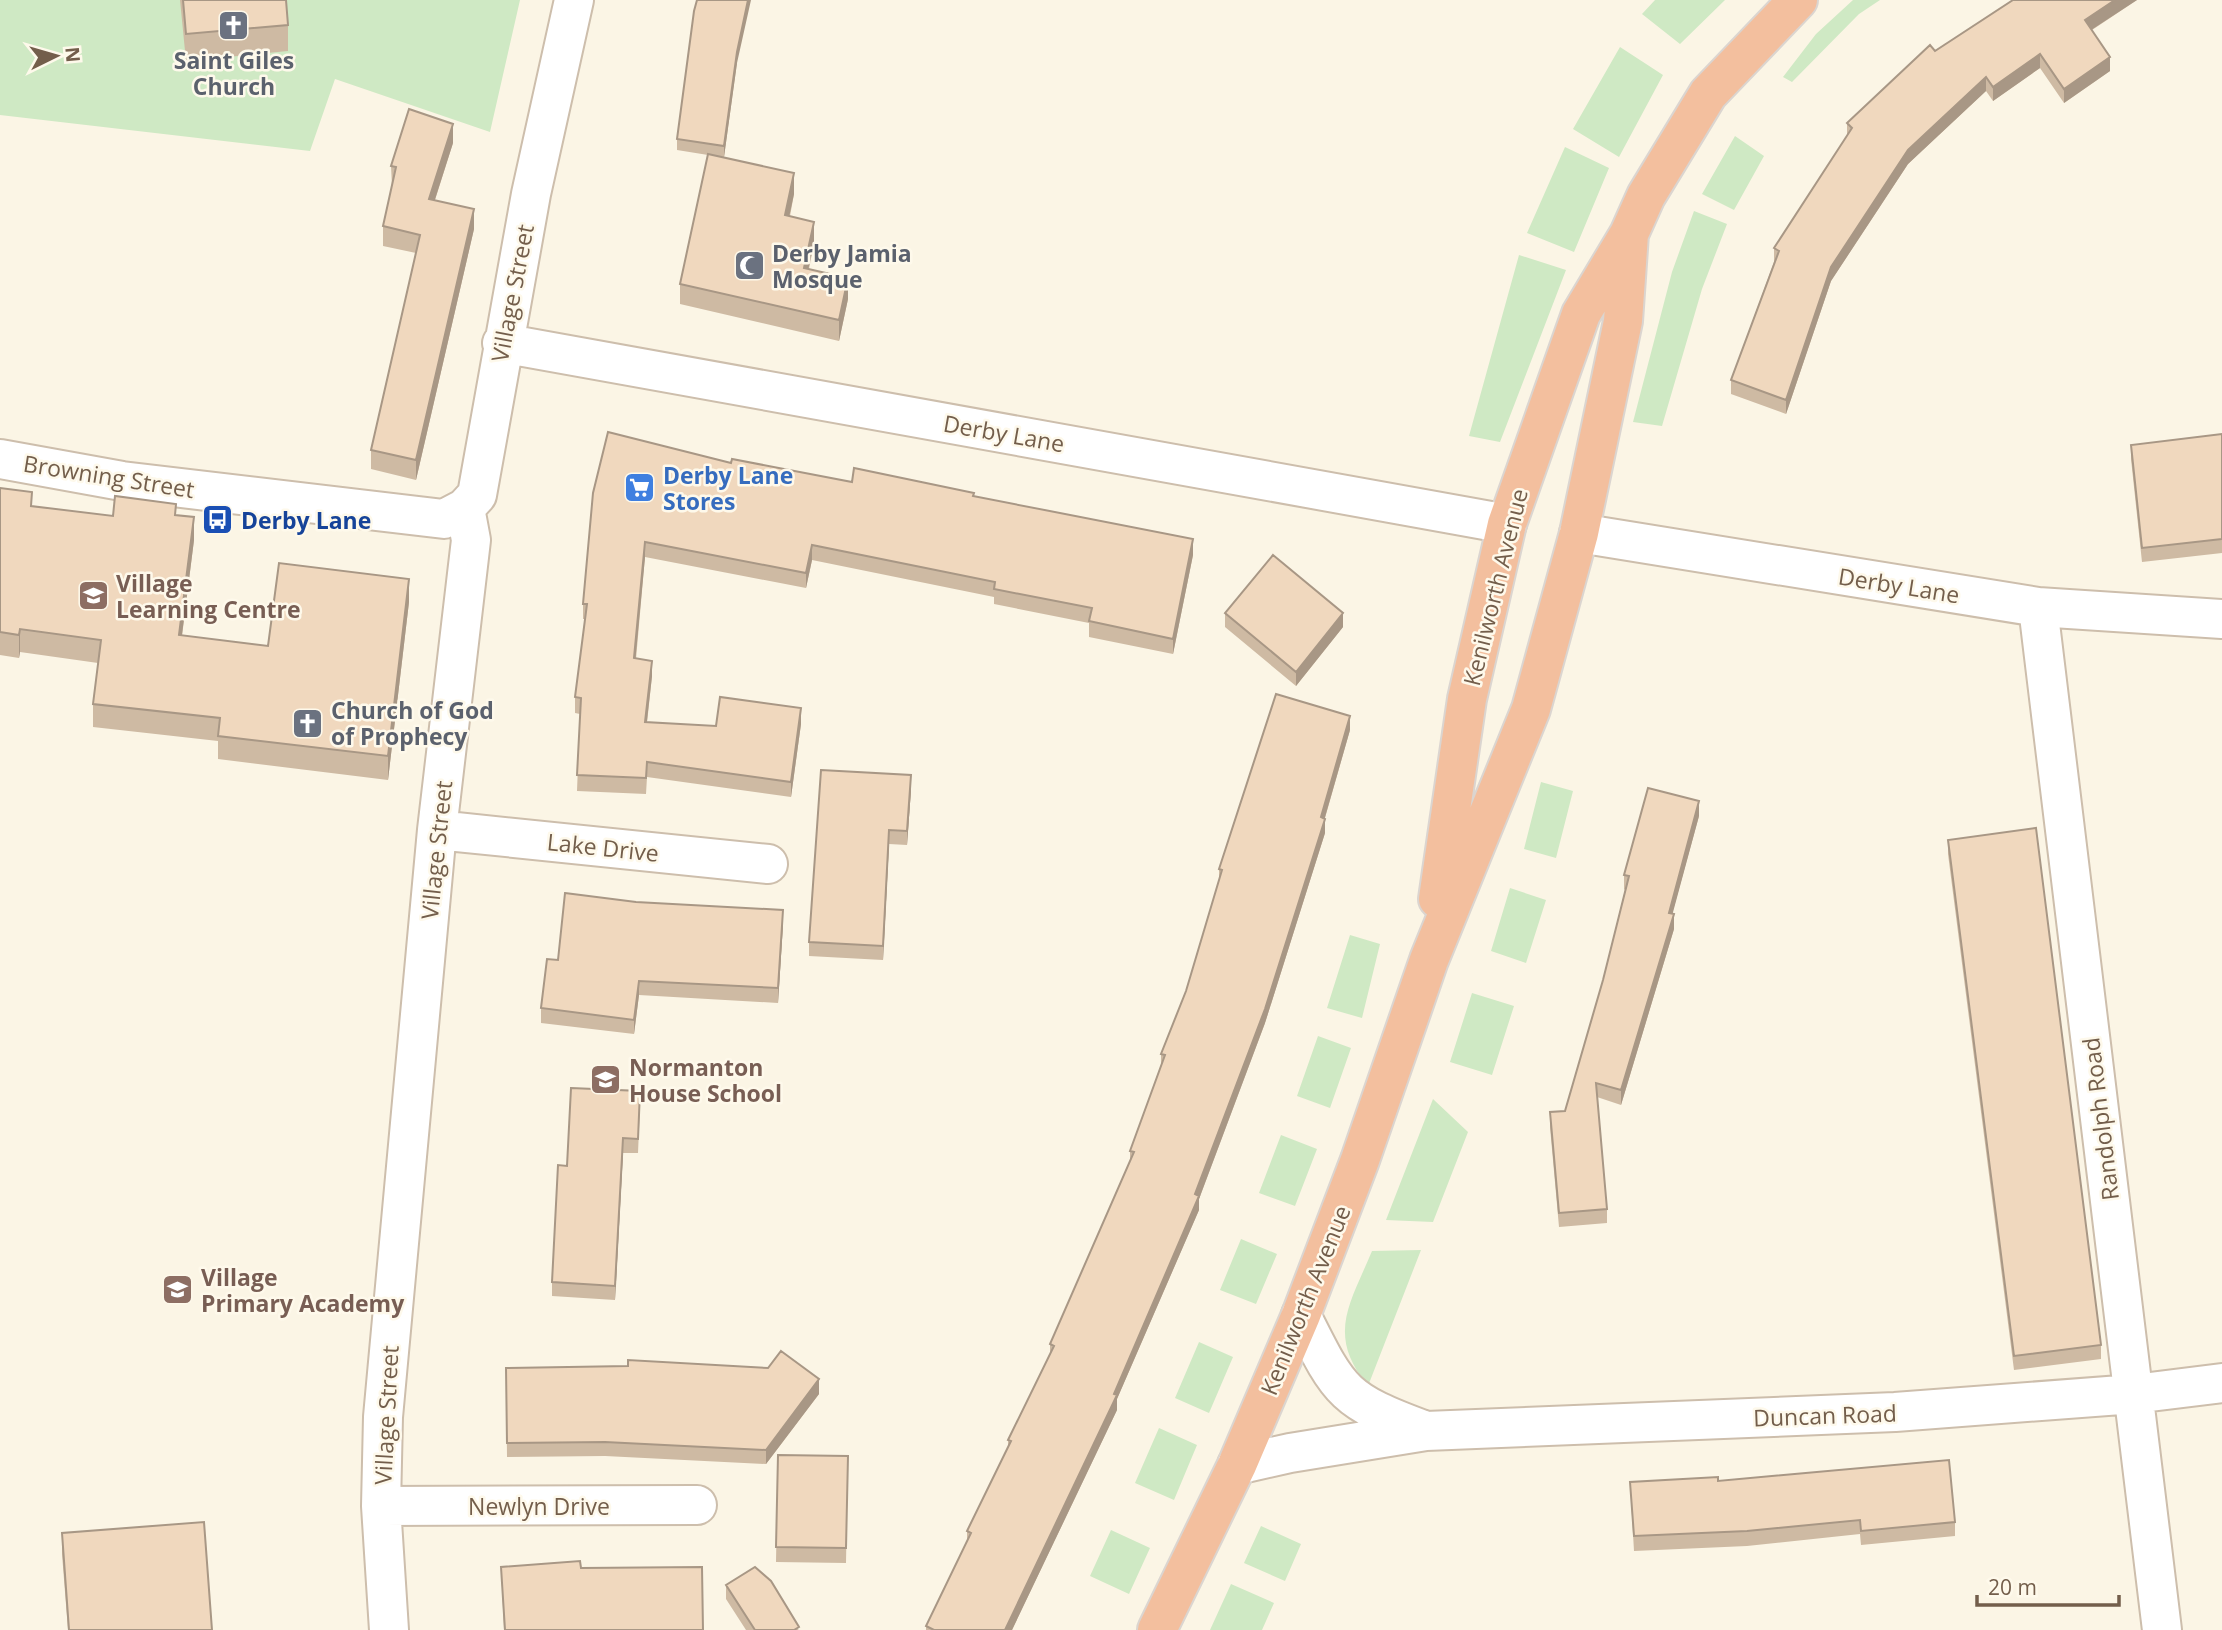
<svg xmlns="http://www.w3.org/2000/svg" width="2222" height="1630" font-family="'Open Sans',sans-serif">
	<rect width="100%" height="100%" fill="#fbf5e5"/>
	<path fill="#cfe9c4" d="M 0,0 L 520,0 L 490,132 L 335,79 L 310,151 L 0,115 Z
		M 1655,0 L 1725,0 L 1680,44 L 1642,14 Z
		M 1853,0 L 1880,0 L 1859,14 L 1792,82 L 1783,77 L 1816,34 Z
		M 1620,47 L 1663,75 L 1619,157 L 1573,129 Z
		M 1735,136 L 1764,156 L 1734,210 L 1702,194 Z
		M 1565,147 L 1609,168 L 1574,252 L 1527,233 Z
		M 1694,211 L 1727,224 L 1702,289 L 1662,426 L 1633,422 L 1672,272 Z
		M 1519,255 L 1566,270 L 1500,442 L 1469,436 Z
		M 1541,782 L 1573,791 L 1556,858 L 1524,849 Z
		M 1510,888 L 1546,900 L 1526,963 L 1491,951 Z
		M 1350,935 L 1380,944 L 1362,1018 L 1327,1008 Z
		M 1472,993 L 1514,1006 L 1492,1075 L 1450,1062 Z
		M 1318,1036 L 1351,1048 L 1330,1108 L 1297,1096 Z
		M 1433,1099 L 1468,1132 L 1433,1222 L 1386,1220 Z
		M 1281,1135 L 1317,1149 L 1295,1206 L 1259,1193 Z
		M 1241,1239 L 1277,1254 L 1256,1304 L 1220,1290 Z
		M 1421,1250 L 1368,1386 C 1326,1335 1350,1304 1372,1251 Z
		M 1199,1342 L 1233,1357 L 1209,1413 L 1175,1398 Z
		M 1159,1428 L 1197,1445 L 1174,1500 L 1135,1483 Z
		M 1261,1526 L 1301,1544 L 1285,1581 L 1244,1563 Z
		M 1111,1530 L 1150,1548 L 1129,1594 L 1090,1576 Z
		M 1231,1584 L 1274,1603 L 1262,1630 L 1210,1630 Z"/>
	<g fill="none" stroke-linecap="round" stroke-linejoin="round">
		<defs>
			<path id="minor" d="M 502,343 L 1507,524
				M 0,459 L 122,481 L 444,519 L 465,508 L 477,495 L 531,194 L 574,0
				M 1579,533 L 2038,607 L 2222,619
				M 2038,607 L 2162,1630
				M 437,830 L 768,864
				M 1301,1315 C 1340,1393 1342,1400 1426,1431
				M 1237,1465 L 1290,1453 L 1426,1431 L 1895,1412 L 2134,1394 L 2222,1383
				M 381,1506 L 697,1505
				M 389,1630 L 381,1506 L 383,1417 L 437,830 L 471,540 L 465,508"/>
			<path id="highway" d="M 1438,899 L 1467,699 L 1507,524 L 1581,314 L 1629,234 L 1646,196 L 1708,94 L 1798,0
				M 1157,1630 L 1237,1465 L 1301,1315 L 1360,1160 L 1429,960 L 1531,709 L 1579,533 L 1623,321 L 1629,234"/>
		</defs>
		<use href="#minor" stroke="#cdbeac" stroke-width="42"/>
		<use href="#highway" stroke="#dbd5d0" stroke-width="42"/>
		<use href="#minor" stroke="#fff" stroke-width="38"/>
		<use href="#highway" stroke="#f3bf9e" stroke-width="38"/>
	</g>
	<path fill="#cebaa3" d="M 180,0 L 286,0 L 288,25 L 288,51 L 186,61 Z
		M 2013,0 L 2137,0 L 2092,30 L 2110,71 L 2064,103 L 2040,68 L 1993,101 L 1986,91 L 1908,164 L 1831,281 L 1786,414 L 1731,394 L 1731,380 L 1774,262 L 1774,248 L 1847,136 L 1847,123 L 1935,51 Z
		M 737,63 L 724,157 L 709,155 L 794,194 L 790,216 L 814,243 L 809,269 L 848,299 L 839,341 L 680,304 L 680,284 L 708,155 L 677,150 L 677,139 Z
		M 453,143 L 435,200 L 474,229 L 416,480 L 371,469 L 371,450 L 416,253 L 383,246 L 383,226 L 392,186 L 391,166 Z
		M 2222,434 L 2222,553 L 2142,562 L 2131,459 L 2131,445 Z
		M 731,463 L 852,482 L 974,496 L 1193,555 L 1173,654 L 1089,637 L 1089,623 L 994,604 L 994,597 L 812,560 L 806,588 L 645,557 L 636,659 L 652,676 L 647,723 L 716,726 L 801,724 L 791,797 L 647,777 L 646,794 L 577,791 L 580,714 L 575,713 L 575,697 L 585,619 L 583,619 L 583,604 L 593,493 Z
		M 0,488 L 32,506 L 113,516 L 176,515 L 194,540 L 182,636 L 268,646 L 409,602 L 388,780 L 218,759 L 218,741 L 93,727 L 93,704 L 98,663 L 20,652 L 19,658 L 0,655 Z
		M 1225,613 L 1343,627 L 1296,686 L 1225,627 Z
		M 1350,730 L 1325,818 L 1325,833 L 1265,1023 L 1199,1199 L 1199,1210 L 1117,1399 L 1117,1410 L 1012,1630 L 926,1630 L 926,1626 L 967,1541 L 967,1531 L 1008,1449 L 1008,1440 L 1050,1354 L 1050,1344 L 1130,1161 L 1130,1151 L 1161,1065 L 1161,1054 L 1186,991 L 1219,880 L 1219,869 Z
		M 911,790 L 907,845 L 889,844 L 883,960 L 809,956 L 809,942 Z
		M 1699,816 L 1672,914 L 1674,929 L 1621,1105 L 1597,1097 L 1607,1209 L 1607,1223 L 1559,1227 L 1550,1127 L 1550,1112 L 1565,1111 L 1603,980 L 1625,890 L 1624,889 L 1624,875 Z
		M 1948,840 L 2101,1345 L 2101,1359 L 2014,1370 L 1948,854 Z
		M 783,924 L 778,1003 L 639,995 L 634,1034 L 541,1023 L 541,1008 L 558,960 Z
		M 640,1105 L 638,1153 L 623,1153 L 615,1300 L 552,1296 L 552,1282 L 567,1166 Z
		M 506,1368 L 819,1394 L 766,1464 L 605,1456 L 507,1457 Z
		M 778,1455 L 848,1456 L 846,1563 L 776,1562 Z
		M 1718,1481 L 1955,1522 L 1955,1536 L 1861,1545 L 1860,1534 L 1747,1546 L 1634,1551 L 1630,1482 Z
		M 62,1533 L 212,1630 L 68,1630 L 62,1554 Z
		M 501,1567 L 581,1568 L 703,1630 L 504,1630 Z
		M 726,1585 L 799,1630 L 746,1630 L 726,1599 Z"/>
	<path fill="#a89785" d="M 748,0 L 751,0 L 737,63 L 724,157 L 724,146 L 737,52 Z
		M 2115,0 L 2137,0 L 2085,34 L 2085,20 Z
		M 2040,54 L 2040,68 L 1993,101 L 1993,87 Z
		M 2110,57 L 2110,71 L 2064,103 L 2064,89 Z
		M 1986,77 L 1986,91 L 1908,164 L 1831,281 L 1786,414 L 1786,400 L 1831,267 L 1908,150 Z
		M 453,124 L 453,143 L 429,218 L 429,199 Z
		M 794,173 L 794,194 L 785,236 L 785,215 Z
		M 474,209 L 474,229 L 416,480 L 416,460 Z
		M 814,222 L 814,243 L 804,289 L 804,268 Z
		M 848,278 L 848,299 L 839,341 L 839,320 Z
		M 194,517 L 194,540 L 179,658 L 179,635 Z
		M 1193,539 L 1193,555 L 1173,654 L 1173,639 Z
		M 645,542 L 645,557 L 634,674 L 634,658 Z
		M 812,545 L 812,560 L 806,588 L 806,573 Z
		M 409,579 L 409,602 L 388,780 L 388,756 Z
		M 1343,613 L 1343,627 L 1296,686 L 1296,672 Z
		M 20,629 L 20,652 L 19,658 L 19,635 Z
		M 652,661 L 652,676 L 645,738 L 645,722 Z
		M 801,708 L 801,724 L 791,797 L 791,782 Z
		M 1350,716 L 1350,730 L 1321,831 L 1321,817 Z
		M 911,775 L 911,790 L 907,845 L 907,831 Z
		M 1699,801 L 1699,816 L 1669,927 L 1669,913 Z
		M 1325,819 L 1325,833 L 1265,1023 L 1199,1199 L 1199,1210 L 1117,1399 L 1117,1410 L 1012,1630 L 1005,1630 L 1114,1394 L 1195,1194 Z
		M 889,830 L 889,844 L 883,960 L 883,946 Z
		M 783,910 L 783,924 L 778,1003 L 778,988 Z
		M 1674,914 L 1674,929 L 1621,1105 L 1621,1090 Z
		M 639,981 L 639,995 L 634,1034 L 634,1020 Z
		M 623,1138 L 623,1153 L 615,1300 L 615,1286 Z
		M 819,1379 L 819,1394 L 766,1464 L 766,1450 Z"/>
	<path fill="#f0d8be" stroke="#a89785" stroke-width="2" d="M 183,0 L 286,0 L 288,25 L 186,34 Z
		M 697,0 L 748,0 L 737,52 L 724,146 L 677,139 L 694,11 Z
		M 2013,0 L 2115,0 L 2085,20 L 2110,57 L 2064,89 L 2040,54 L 1993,87 L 1986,77 L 1908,150 L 1831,267 L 1786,400 L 1731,380 L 1779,251 L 1774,248 L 1852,128 L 1847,123 L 1930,45 L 1935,51 Z
		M 409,109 L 453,124 L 429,199 L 474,209 L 416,460 L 371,450 L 420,235 L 383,226 L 396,167 L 391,166 Z
		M 708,154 L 794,173 L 785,215 L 814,222 L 804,268 L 848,278 L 839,320 L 680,284 Z
		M 608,432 L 731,463 L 732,459 L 852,482 L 854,468 L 974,493 L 973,496 L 1193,539 L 1173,639 L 1089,621 L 1092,608 L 994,589 L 995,582 L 812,545 L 806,573 L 645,542 L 634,658 L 652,661 L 645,722 L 716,726 L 720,697 L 801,708 L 791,782 L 647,762 L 646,778 L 577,775 L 581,698 L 575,697 L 587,604 L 583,604 L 593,493 Z
		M 2222,434 L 2222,539 L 2142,548 L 2131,445 Z
		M 0,488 L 32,492 L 31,506 L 113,516 L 115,496 L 176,504 L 175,515 L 194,517 L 179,635 L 268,646 L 279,563 L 409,579 L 388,756 L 218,736 L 220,718 L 93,704 L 101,640 L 20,629 L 19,635 L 0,632 Z
		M 1273,555 L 1343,613 L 1296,672 L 1225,613 Z
		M 1276,694 L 1350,716 L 1321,817 L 1325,819 L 1265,1009 L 1195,1194 L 1199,1196 L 1114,1394 L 1117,1395 L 1005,1630 L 934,1630 L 926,1626 L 971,1533 L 967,1531 L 1011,1441 L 1008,1440 L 1054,1346 L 1050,1344 L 1134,1152 L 1130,1151 L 1165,1055 L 1161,1054 L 1186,991 L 1222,870 L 1219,869 Z
		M 821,770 L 911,775 L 907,831 L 889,830 L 883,946 L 809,942 Z
		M 1648,788 L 1699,801 L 1669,913 L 1674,914 L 1621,1090 L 1596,1083 L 1607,1209 L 1559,1213 L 1550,1112 L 1565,1111 L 1603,980 L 1629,876 L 1624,875 Z
		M 2036,828 L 2101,1345 L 2014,1356 L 1948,840 Z
		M 565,893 L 636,902 L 783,910 L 778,988 L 639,981 L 634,1020 L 541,1008 L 547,959 L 558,960 Z
		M 571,1088 L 640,1091 L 638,1139 L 623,1138 L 615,1286 L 552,1282 L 558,1165 L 567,1166 Z
		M 781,1351 L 819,1379 L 766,1450 L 605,1442 L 507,1443 L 506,1368 L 628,1366 L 628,1360 L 768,1368 Z
		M 778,1455 L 848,1456 L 846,1548 L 776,1547 Z
		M 1949,1460 L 1955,1522 L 1861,1531 L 1860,1520 L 1747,1531 L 1634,1536 L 1630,1482 L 1718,1477 L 1718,1481 Z
		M 204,1522 L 212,1630 L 69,1630 L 62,1533 Z
		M 580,1561 L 581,1568 L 702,1567 L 703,1630 L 505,1630 L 501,1567 Z
		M 755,1567 L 771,1581 L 799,1627 L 794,1630 L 755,1630 L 726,1585 Z"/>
	<defs>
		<symbol id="church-square" viewBox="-11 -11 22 22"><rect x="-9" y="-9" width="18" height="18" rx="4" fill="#6b7280" stroke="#fef9eb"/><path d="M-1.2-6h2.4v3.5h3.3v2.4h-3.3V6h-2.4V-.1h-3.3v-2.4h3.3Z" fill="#fff"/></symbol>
		<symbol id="mosque-square" viewBox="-11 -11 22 22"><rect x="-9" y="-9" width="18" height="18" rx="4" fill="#6b7280" stroke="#fef9eb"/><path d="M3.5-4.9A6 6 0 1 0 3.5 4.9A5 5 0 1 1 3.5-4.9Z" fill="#fff"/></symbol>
		<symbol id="supermarket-square" viewBox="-11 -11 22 22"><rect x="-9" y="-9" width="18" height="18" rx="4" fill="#3f7fe0" stroke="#fef9eb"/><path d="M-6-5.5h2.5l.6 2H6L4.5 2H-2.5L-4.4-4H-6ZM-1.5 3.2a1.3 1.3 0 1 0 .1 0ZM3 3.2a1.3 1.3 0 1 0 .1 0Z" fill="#fff"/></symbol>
		<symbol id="bus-square" viewBox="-11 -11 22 22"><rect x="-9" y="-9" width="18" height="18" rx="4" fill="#1a4fb4" stroke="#fef9eb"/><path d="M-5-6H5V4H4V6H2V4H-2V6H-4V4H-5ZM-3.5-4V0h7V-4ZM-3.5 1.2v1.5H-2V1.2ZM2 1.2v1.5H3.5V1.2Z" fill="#fff"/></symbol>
		<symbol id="university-square" viewBox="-11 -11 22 22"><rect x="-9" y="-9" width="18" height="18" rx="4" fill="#8d6e63" stroke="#fef9eb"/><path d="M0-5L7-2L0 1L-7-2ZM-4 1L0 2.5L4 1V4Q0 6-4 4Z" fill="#fff"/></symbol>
		<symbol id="school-square" viewBox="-11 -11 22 22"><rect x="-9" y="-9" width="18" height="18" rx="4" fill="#8d6e63" stroke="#fef9eb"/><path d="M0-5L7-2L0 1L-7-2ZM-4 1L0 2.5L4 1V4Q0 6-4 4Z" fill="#fff"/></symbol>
	</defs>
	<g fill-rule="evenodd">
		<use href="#church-square" x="216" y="8" width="35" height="35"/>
		<use href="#mosque-square" x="732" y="248" width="35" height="35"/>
		<use href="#supermarket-square" x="622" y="470" width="35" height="35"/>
		<use href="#bus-square" x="200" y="502" width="35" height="35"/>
		<use href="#university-square" x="76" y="578" width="35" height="35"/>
		<use href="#church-square" x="290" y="706" width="35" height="35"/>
		<use href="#school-square" x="588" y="1062" width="35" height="35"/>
		<use href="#school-square" x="160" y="1272" width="35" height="35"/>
	</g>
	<g text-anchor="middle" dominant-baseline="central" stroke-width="5" stroke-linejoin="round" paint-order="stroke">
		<g font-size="23" font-weight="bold" fill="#5b616d" stroke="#fef9eb" text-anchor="start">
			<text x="234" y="60" text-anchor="middle">Saint Giles<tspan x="234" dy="26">Church</tspan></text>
			<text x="772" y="253">Derby Jamia<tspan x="772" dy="26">Mosque</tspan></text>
			<text x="331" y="710">Church of God<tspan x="331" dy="26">of Prophecy</tspan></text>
		</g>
		<g font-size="23" fill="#735e4b" stroke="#fef9eb">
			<text transform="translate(512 293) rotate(-79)">Village Street</text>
			<text transform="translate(1004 433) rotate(10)">Derby Lane</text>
			<text transform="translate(109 476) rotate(9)">Browning Street</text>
			<text transform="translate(1899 585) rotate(9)">Derby Lane</text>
			<text transform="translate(1495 587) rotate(-76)">Kenilworth Avenue</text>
			<text transform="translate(603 847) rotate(6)">Lake Drive</text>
			<text transform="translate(436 850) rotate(-84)">Village Street</text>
			<text transform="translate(2100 1119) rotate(-97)">Randolph Road</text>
			<text transform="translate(1305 1300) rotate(-68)">Kenilworth Avenue</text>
			<text transform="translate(386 1415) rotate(-87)">Village Street</text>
			<text transform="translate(1825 1415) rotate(-2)">Duncan Road</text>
			<text x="539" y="1506">Newlyn Drive</text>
		</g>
		<g font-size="23" font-weight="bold" fill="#366cbe" stroke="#fef9eb" text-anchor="start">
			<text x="663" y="475">Derby Lane<tspan x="663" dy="26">Stores</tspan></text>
		</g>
		<g font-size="23" font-weight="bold" fill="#164399" stroke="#fef9eb" text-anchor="start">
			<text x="241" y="520">Derby Lane</text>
		</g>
		<g font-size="23" font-weight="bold" fill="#785e54" stroke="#fef9eb" text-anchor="start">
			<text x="116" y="583">Village<tspan x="116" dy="26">Learning Centre</tspan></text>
			<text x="629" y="1067">Normanton<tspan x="629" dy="26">House School</tspan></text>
			<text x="201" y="1277">Village<tspan x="201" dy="26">Primary Academy</tspan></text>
		</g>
	</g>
	<g transform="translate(56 56) rotate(85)" stroke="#fef9eb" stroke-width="5" paint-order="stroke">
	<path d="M0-5L12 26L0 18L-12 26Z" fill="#735e4b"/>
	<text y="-10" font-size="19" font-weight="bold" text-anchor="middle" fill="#735e4b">N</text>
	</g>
	<path d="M1977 1595v10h142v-10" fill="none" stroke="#735e4b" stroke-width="3.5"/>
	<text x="1988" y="1595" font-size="21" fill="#735e4b" stroke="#fef9eb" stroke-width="5" paint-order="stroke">20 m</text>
</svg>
